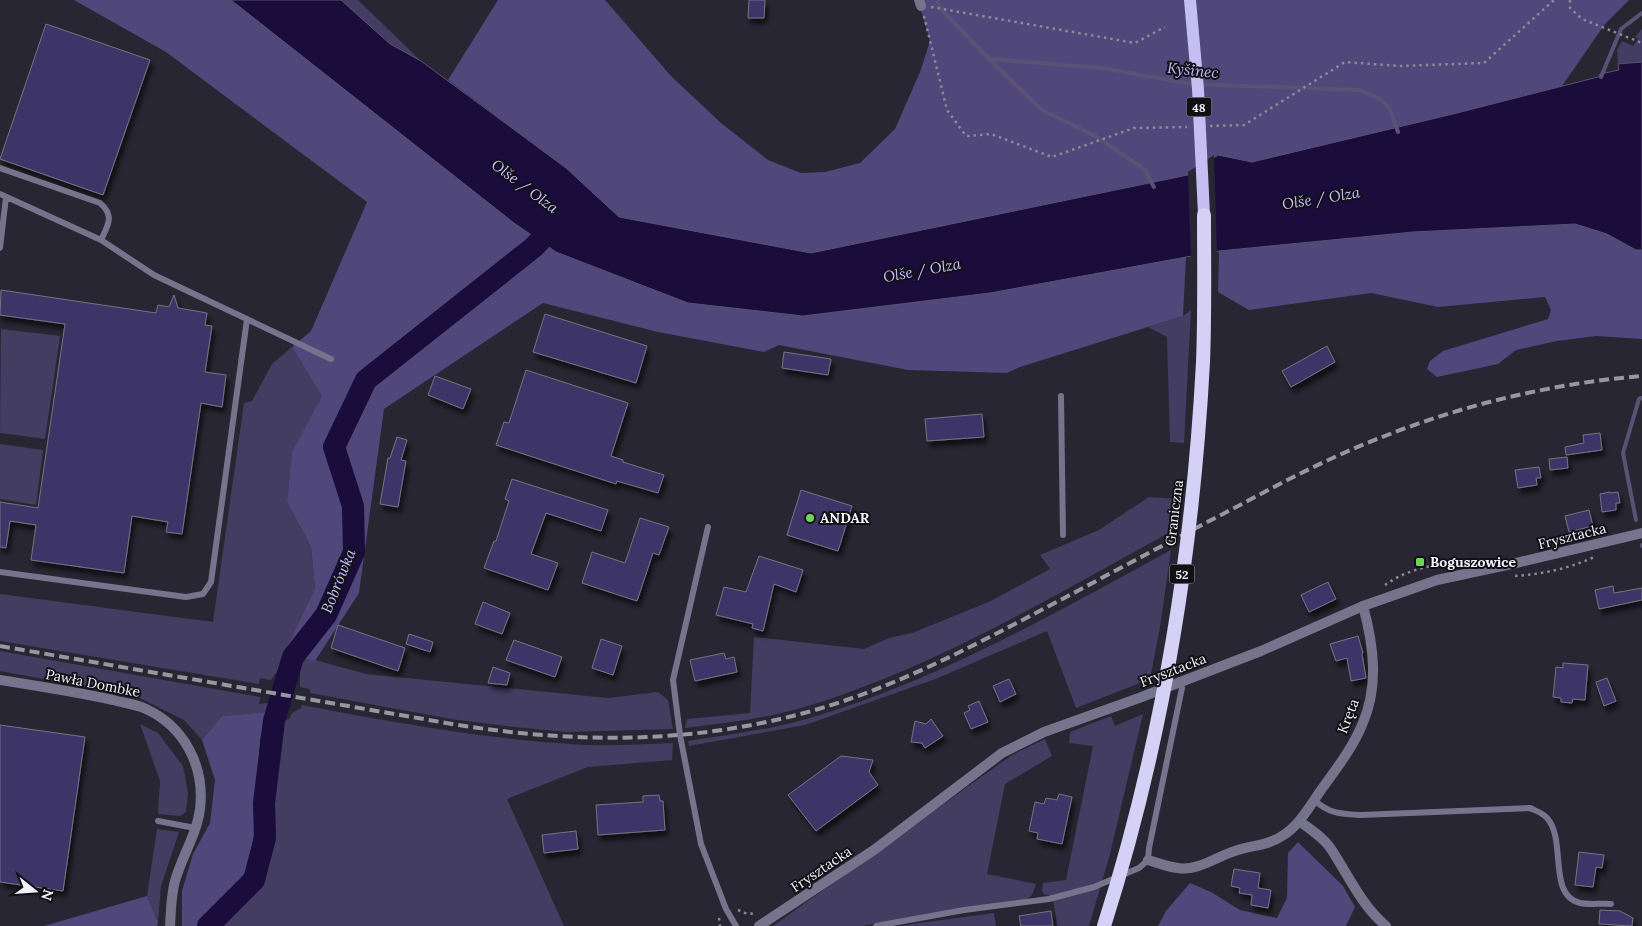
<svg xmlns="http://www.w3.org/2000/svg" width="1642" height="926" font-family="Lora,serif">
	<defs>
		<filter id="shadow"><feDropShadow dx="3" dy="5.5" stdDeviation="2.5" flood-color="#0009"/></filter>
	</defs>
	<rect width="100%" height="100%" fill="#282632"/>
	<path fill="#433d61" d="M 341,0 L 358,0 L 421,61 L 390,44 Z
		M 1642,29 L 1642,62 L 1618,64 L 1617,50 L 1622,41 L 1633,46 L 1638,39 L 1635,37 Z
		M 1191,310 L 1184,443 L 1170,442 L 1167,337 L 1148,327 L 1183,316 Z
		M 1,329 L 60,336 L 45,439 L 0,433 Z
		M 292,347 L 323,396 L 292,453 L 287,502 L 311,547 L 315,588 L 286,652 L 366,674 L 608,698 L 658,692 L 668,700 L 673,729 L 566,732 L 515,727 L 451,719 L 310,693 L 310,689 L 300,687 L 300,669 L 281,666 L 271,680 L 260,678 L 259,684 L 0,641 L 0,594 L 213,622 L 244,403 L 252,401 L 272,364 Z
		M 0,444 L 43,450 L 36,505 L 0,499 Z
		M 1149,497 L 1178,499 L 1174,530 C 1053,596 933,669 801,708 C 763,719 723,723 685,728 L 687,719 L 750,713 L 754,637 L 864,649 L 889,638 L 912,633 L 991,601 L 1050,569 L 1040,555 L 1099,530 Z
		M 1171,550 L 1160,627 L 1150,679 L 1076,708 L 1047,631 L 938,678 L 805,725 L 689,746 L 688,741 C 726,735 766,730 803,720 C 934,683 1053,614 1171,550 Z
		M 0,651 L 260,697 L 259,704 L 268,703 L 266,712 L 222,716 L 202,740 L 184,720 L 136,696 L 0,671 Z
		M 302,705 C 391,722 480,738 570,744 C 604,747 639,744 673,743 L 672,760 L 588,767 L 507,799 L 564,926 L 217,926 L 259,886 L 270,855 L 270,805 L 278,729 L 281,722 L 289,719 L 292,713 L 301,708 Z
		M 1143,714 L 1110,854 L 1089,926 L 1057,926 L 1054,904 L 1051,896 L 1044,894 L 1042,891 L 1043,883 L 1066,880 L 1093,746 L 1069,743 L 1070,732 L 1111,716 L 1115,726 Z
		M 140,724 L 158,733 L 183,766 L 188,793 L 186,812 L 180,816 L 158,814 L 160,781 Z
		M 1045,739 L 1052,756 L 1005,784 L 987,874 L 1036,884 L 1032,895 L 1027,899 L 900,919 L 862,926 L 773,926 L 1012,755 Z
		M 157,829 L 179,832 L 161,886 L 158,922 L 147,896 Z
		M 994,913 L 996,926 L 902,926 L 912,924 Z"/>
	<path fill="#50477b" d="M 74,0 L 231,0 L 514,223 L 556,252 L 688,303 L 990,293 L 1186,257 L 1183,316 L 1020,367 L 1007,373 L 908,370 L 779,345 L 764,352 L 658,332 L 543,303 L 384,409 L 359,593 L 315,661 L 285,652 L 315,588 L 311,547 L 287,502 L 292,452 L 322,396 L 292,347 L 311,331 L 367,202 L 166,52 Z
		M 498,0 L 605,0 L 671,76 L 721,123 L 768,160 L 801,173 L 825,172 L 860,163 L 895,129 L 920,72 L 930,41 L 918,0 L 1629,0 L 1605,24 L 1562,86 L 1453,114 L 1252,162 L 1218,155 L 1188,175 L 811,253 L 619,217 L 566,168 L 448,80 Z
		M 1575,224 L 1607,234 L 1636,250 L 1642,250 L 1642,339 L 1596,336 L 1557,341 L 1516,350 L 1498,364 L 1437,377 L 1427,369 L 1430,361 L 1443,351 L 1548,319 L 1551,310 L 1545,297 L 1438,307 L 1371,293 L 1249,310 L 1218,292 L 1219,251 L 1413,232 Z
		M 266,712 L 260,739 L 257,807 L 250,866 L 228,896 L 197,926 L 182,926 L 182,891 L 193,854 L 210,823 L 215,780 L 202,740 L 222,716 Z
		M 1298,842 L 1343,886 L 1355,907 L 1346,926 L 1158,926 L 1166,911 L 1190,883 L 1211,892 L 1240,910 L 1277,918 L 1287,898 L 1288,853 Z
		M 147,896 L 158,922 L 157,926 L 44,926 Z"/>
	<path fill="#1a0c3b" stroke="#5b5175" d="M 231,0 L 341,0 L 390,44 L 421,61 L 566,168 L 619,217 L 811,253 L 1188,175 L 1218,155 L 1252,162 L 1453,114 L 1598,77 L 1600,74 L 1619,70 L 1618,64 L 1642,62 L 1642,250 L 1636,250 L 1607,234 L 1575,224 L 1413,232 L 1219,251 L 990,293 L 803,316 L 688,303 L 556,252 L 514,223 Z"/>
	<path fill="#282632" d="M 1214,155 L 1217,254 L 1191,259 L 1188,172 Z"/>
	<g fill="none" stroke-linecap="round" stroke-linejoin="round">
		<path stroke="#5b5175" stroke-width="4" d="M 937,0 L 940,8 L 989,59 L 1102,68 L 1191,84 L 1359,90 C 1389,102 1388,102 1398,132
			M 989,59 L 1042,110 L 1095,136 L 1144,169 L 1154,187
			M 1601,77 L 1621,29 L 1642,13
			M 1636,520 L 1623,453 L 1639,399 L 1642,398
			M 1642,545 L 1642,546"/>
		<path stroke="#1a0c3b" stroke-width="22" d="M 208,926 L 254,880 L 265,838 L 264,803 L 274,721 L 293,657 L 326,615 L 354,552 L 353,506 L 334,447 L 366,380 L 534,247 L 561,218"/>
	</g>
	<path fill="#3e3467" stroke="#757382" filter="url(#shadow)" d="M 749,0 L 765,0 L 764,18 L 748,18 Z
		M 46,24 L 150,60 L 103,195 L 0,159 Z
		M 1,290 L 156,313 L 158,305 L 169,307 L 174,295 L 178,308 L 207,313 L 205,325 L 212,326 L 205,372 L 226,375 L 222,407 L 201,403 L 182,534 L 166,532 L 168,522 L 132,516 L 124,573 L 31,560 L 36,525 L 10,521 L 6,548 L 0,547 L 0,502 L 38,508 L 65,324 L 0,315 Z
		M 545,314 L 647,346 L 636,383 L 533,352 Z
		M 1327,346 L 1335,362 L 1291,387 L 1282,371 Z
		M 784,352 L 831,359 L 828,375 L 782,368 Z
		M 526,370 L 628,403 L 611,456 L 623,460 L 623,462 L 664,475 L 658,493 L 617,481 L 616,484 L 496,445 L 504,422 L 509,423 Z
		M 435,376 L 471,389 L 463,409 L 428,395 Z
		M 982,414 L 984,437 L 927,441 L 925,419 Z
		M 1600,433 L 1602,450 L 1566,455 L 1565,447 L 1584,443 L 1583,435 Z
		M 397,437 L 407,440 L 401,460 L 406,461 L 398,507 L 380,504 L 388,458 L 390,458 Z
		M 1567,457 L 1568,468 L 1550,470 L 1549,459 Z
		M 1539,467 L 1541,478 L 1536,478 L 1537,485 L 1518,488 L 1515,470 Z
		M 512,479 L 608,510 L 601,531 L 546,513 L 531,554 L 558,563 L 548,590 L 484,568 L 494,541 L 496,541 L 509,501 L 505,499 Z
		M 801,490 L 852,506 L 838,551 L 787,535 Z
		M 1610,492 L 1610,493 L 1618,492 L 1620,503 L 1616,503 L 1616,510 L 1602,512 L 1600,494 Z
		M 1589,510 L 1593,526 L 1569,532 L 1565,516 Z
		M 640,518 L 669,527 L 659,555 L 653,553 L 637,601 L 582,583 L 592,552 L 625,563 Z
		M 759,556 L 803,570 L 796,592 L 774,584 L 763,631 L 752,628 L 753,624 L 716,615 L 724,587 L 746,592 Z
		M 1328,582 L 1336,599 L 1309,612 L 1301,595 Z
		M 1613,586 L 1614,593 L 1642,588 L 1642,600 L 1599,609 L 1595,590 Z
		M 483,602 L 510,613 L 502,634 L 475,624 Z
		M 338,625 L 405,648 L 398,671 L 331,648 Z
		M 409,634 L 433,642 L 430,652 L 406,644 Z
		M 1358,636 L 1363,653 L 1362,654 L 1366,678 L 1351,681 L 1347,658 L 1336,661 L 1330,644 Z
		M 601,639 L 622,646 L 613,675 L 592,668 Z
		M 514,640 L 562,657 L 555,677 L 506,660 Z
		M 724,653 L 726,659 L 734,657 L 737,672 L 695,681 L 690,660 Z
		M 1563,663 L 1588,665 L 1585,700 L 1573,699 L 1572,703 L 1561,702 L 1561,698 L 1553,697 L 1556,667 L 1563,668 Z
		M 493,667 L 510,673 L 507,685 L 488,683 Z
		M 1607,678 L 1616,701 L 1604,706 L 1596,682 Z
		M 1009,679 L 1016,694 L 1000,702 L 993,686 Z
		M 979,701 L 988,722 L 971,729 L 964,713 L 970,710 L 968,706 Z
		M 931,719 L 943,736 L 925,748 L 922,743 L 911,742 L 915,721 L 926,724 Z
		M 0,725 L 85,737 L 63,891 L 0,882 Z
		M 841,756 L 873,760 L 869,772 L 878,785 L 816,831 L 788,795 Z
		M 1059,794 L 1072,797 L 1062,844 L 1037,839 L 1038,833 L 1029,831 L 1035,802 L 1044,804 L 1046,798 L 1057,800 Z
		M 659,795 L 660,801 L 663,801 L 665,830 L 598,835 L 596,805 L 643,802 L 643,796 Z
		M 576,831 L 578,849 L 544,853 L 542,835 Z
		M 1579,852 L 1604,855 L 1602,868 L 1596,867 L 1593,887 L 1575,885 Z
		M 1234,869 L 1260,873 L 1258,888 L 1271,890 L 1268,908 L 1251,905 L 1252,895 L 1239,893 L 1240,888 L 1231,886 Z
		M 1600,910 L 1620,911 L 1633,918 L 1632,926 L 1599,924 Z
		M 1051,911 L 1053,926 L 1021,926 L 1019,916 Z"/>
	<g fill="none" stroke-linecap="round" stroke-linejoin="round">
		<path stroke="#8c8b95" stroke-width="2.5" stroke-dasharray="2.5 4" stroke-linecap="butt" d="M 1570,0 L 1570,8 L 1582,19 L 1642,43
			M 931,7 L 1135,43 L 1165,27
			M 924,16 L 947,110 L 966,136 L 991,134 L 1052,157 L 1134,128 L 1187,127
			M 1210,126 L 1244,125 L 1345,62 L 1399,66 L 1484,63 L 1554,0
			M 1515,576 C 1542,574 1568,569 1594,557
			M 1385,585 C 1406,570 1430,565 1455,563
			M 738,910 L 745,913 L 756,914
			M 719,918 L 720,926"/>
		<path stroke="#76738c" stroke-width="6" d="M 0,168 L 100,203 C 115,216 108,225 101,240
			M 0,194 L 101,240 L 154,275 L 331,359
			M 0,248 L 6,197
			M 1061,396 L 1063,535
			M 708,527 L 673,680 L 680,735 L 701,844 L 726,909 L 736,926
			M 0,572 L 186,597 L 203,594 L 211,582 L 247,319
			M 1314,800 C 1330,814 1340,814 1361,815 L 1530,808 C 1536,811 1543,813 1547,818 C 1567,840 1547,895 1580,903 C 1590,905 1602,903 1611,904
			M 158,821 L 195,828
			M 876,926 L 964,910 L 1049,899 L 1094,887 L 1139,868 L 1148,860 L 1149,848 L 1182,688 L 1181,682"/>
		<path stroke="#76738c" stroke-width="10" d="M 919,0 L 921,6
			M 0,680 C 38,686 76,692 113,700 C 123,703 136,704 146,709 C 185,727 205,767 200,809 C 197,834 182,856 175,881 C 171,895 171,911 170,926
			M 1299,821 C 1310,829 1324,838 1331,849 C 1349,876 1361,905 1386,926
			M 1148,860 C 1158,863 1168,867 1178,868 C 1196,872 1218,856 1235,851 C 1251,845 1268,846 1282,836 C 1299,826 1310,806 1321,790 C 1336,769 1352,749 1362,725 C 1379,687 1374,646 1363,606"/>
		<path stroke="#76738c" stroke-width="10" d="M 759,926 L 874,850 L 1002,753 L 1044,732 L 1139,698 L 1261,651 L 1363,606 L 1437,580 L 1516,563 L 1642,533"/>
		<path stroke="#9897a1" stroke-width="4" stroke-dasharray="10 5" stroke-linecap="butt" d="M 0,646 L 458,725 C 581,744 695,744 815,710 C 905,684 986,639 1068,596 C 1126,565 1184,534 1242,504 C 1290,478 1339,453 1390,434 C 1470,403 1556,383 1642,376"/>
		<path stroke="#c5bef2" stroke-width="12" d="M 1190,0 L 1198,89 L 1204,215"/>
		<path stroke="#d4d0f6" stroke-width="14" d="M 1104,926 C 1162,744 1193,552 1203,362 C 1205,313 1204,264 1204,215"/>
	</g>
	<g fill="#71d35e" stroke="#111015" stroke-width="2">
		<circle cx="810" cy="518" r="5"/>
		<rect x="1415" y="557" width="10" height="10" rx="2.5"/>
	</g>
	<g text-anchor="middle" dominant-baseline="central" stroke-width="4" stroke-linejoin="round" paint-order="stroke">
		<g fill="#111015" stroke="#afaeb6" stroke-width="1">
			<rect x="1186.5" y="97.5" width="25" height="19" rx="4"/>
			<rect x="1169.5" y="564.5" width="25" height="19" rx="4"/>
		</g>
		<g font-size="12" font-weight="bold" fill="#f3f2fb">
			<text x="1199" y="107">48</text>
			<text x="1182" y="574">52</text>
		</g>
		<g font-size="14" fill="#f3f2fb" stroke="#111015">
			<text transform="translate(1174 513) rotate(-83)">Graniczna</text>
			<text transform="translate(1572 536) rotate(-14)">Frysztacka</text>
			<text transform="translate(1173 670) rotate(-21)">Frysztacka</text>
			<text transform="translate(93 683) rotate(11)">Pawła Dombke</text>
			<text transform="translate(1348 716) rotate(-69)">Kręta</text>
			<text transform="translate(821 869) rotate(-34)">Frysztacka</text>
		</g>
		<g font-size="14" font-weight="bold" fill="#f3f2fb" stroke="#111015" text-anchor="start">
			<text x="820" y="518">ANDAR</text>
			<text x="1430" y="562">Boguszowice</text>
		</g>
		<g font-size="15" font-style="italic" fill="#c5bcfe" stroke="#111015">
			<text transform="translate(1193 70) rotate(6)">Kyšinec</text>
			<text transform="translate(525 186) rotate(37)">Olše / Olza</text>
			<text transform="translate(1321 198) rotate(-9)">Olše / Olza</text>
			<text transform="translate(922 270) rotate(-10)">Olše / Olza</text>
			<text transform="translate(338 581) rotate(-68)">Bobrówka</text>
		</g>
	</g>
	<g transform="translate(35 891) rotate(107)" stroke="#111015" stroke-width="4" paint-order="stroke">
	<path d="M0-4L9 19L0 12L-9 19Z" fill="#f3f2fb"/>
	<text y="-8" font-size="14" font-weight="bold" text-anchor="middle" fill="#f3f2fb">N</text>
	</g>
</svg>
